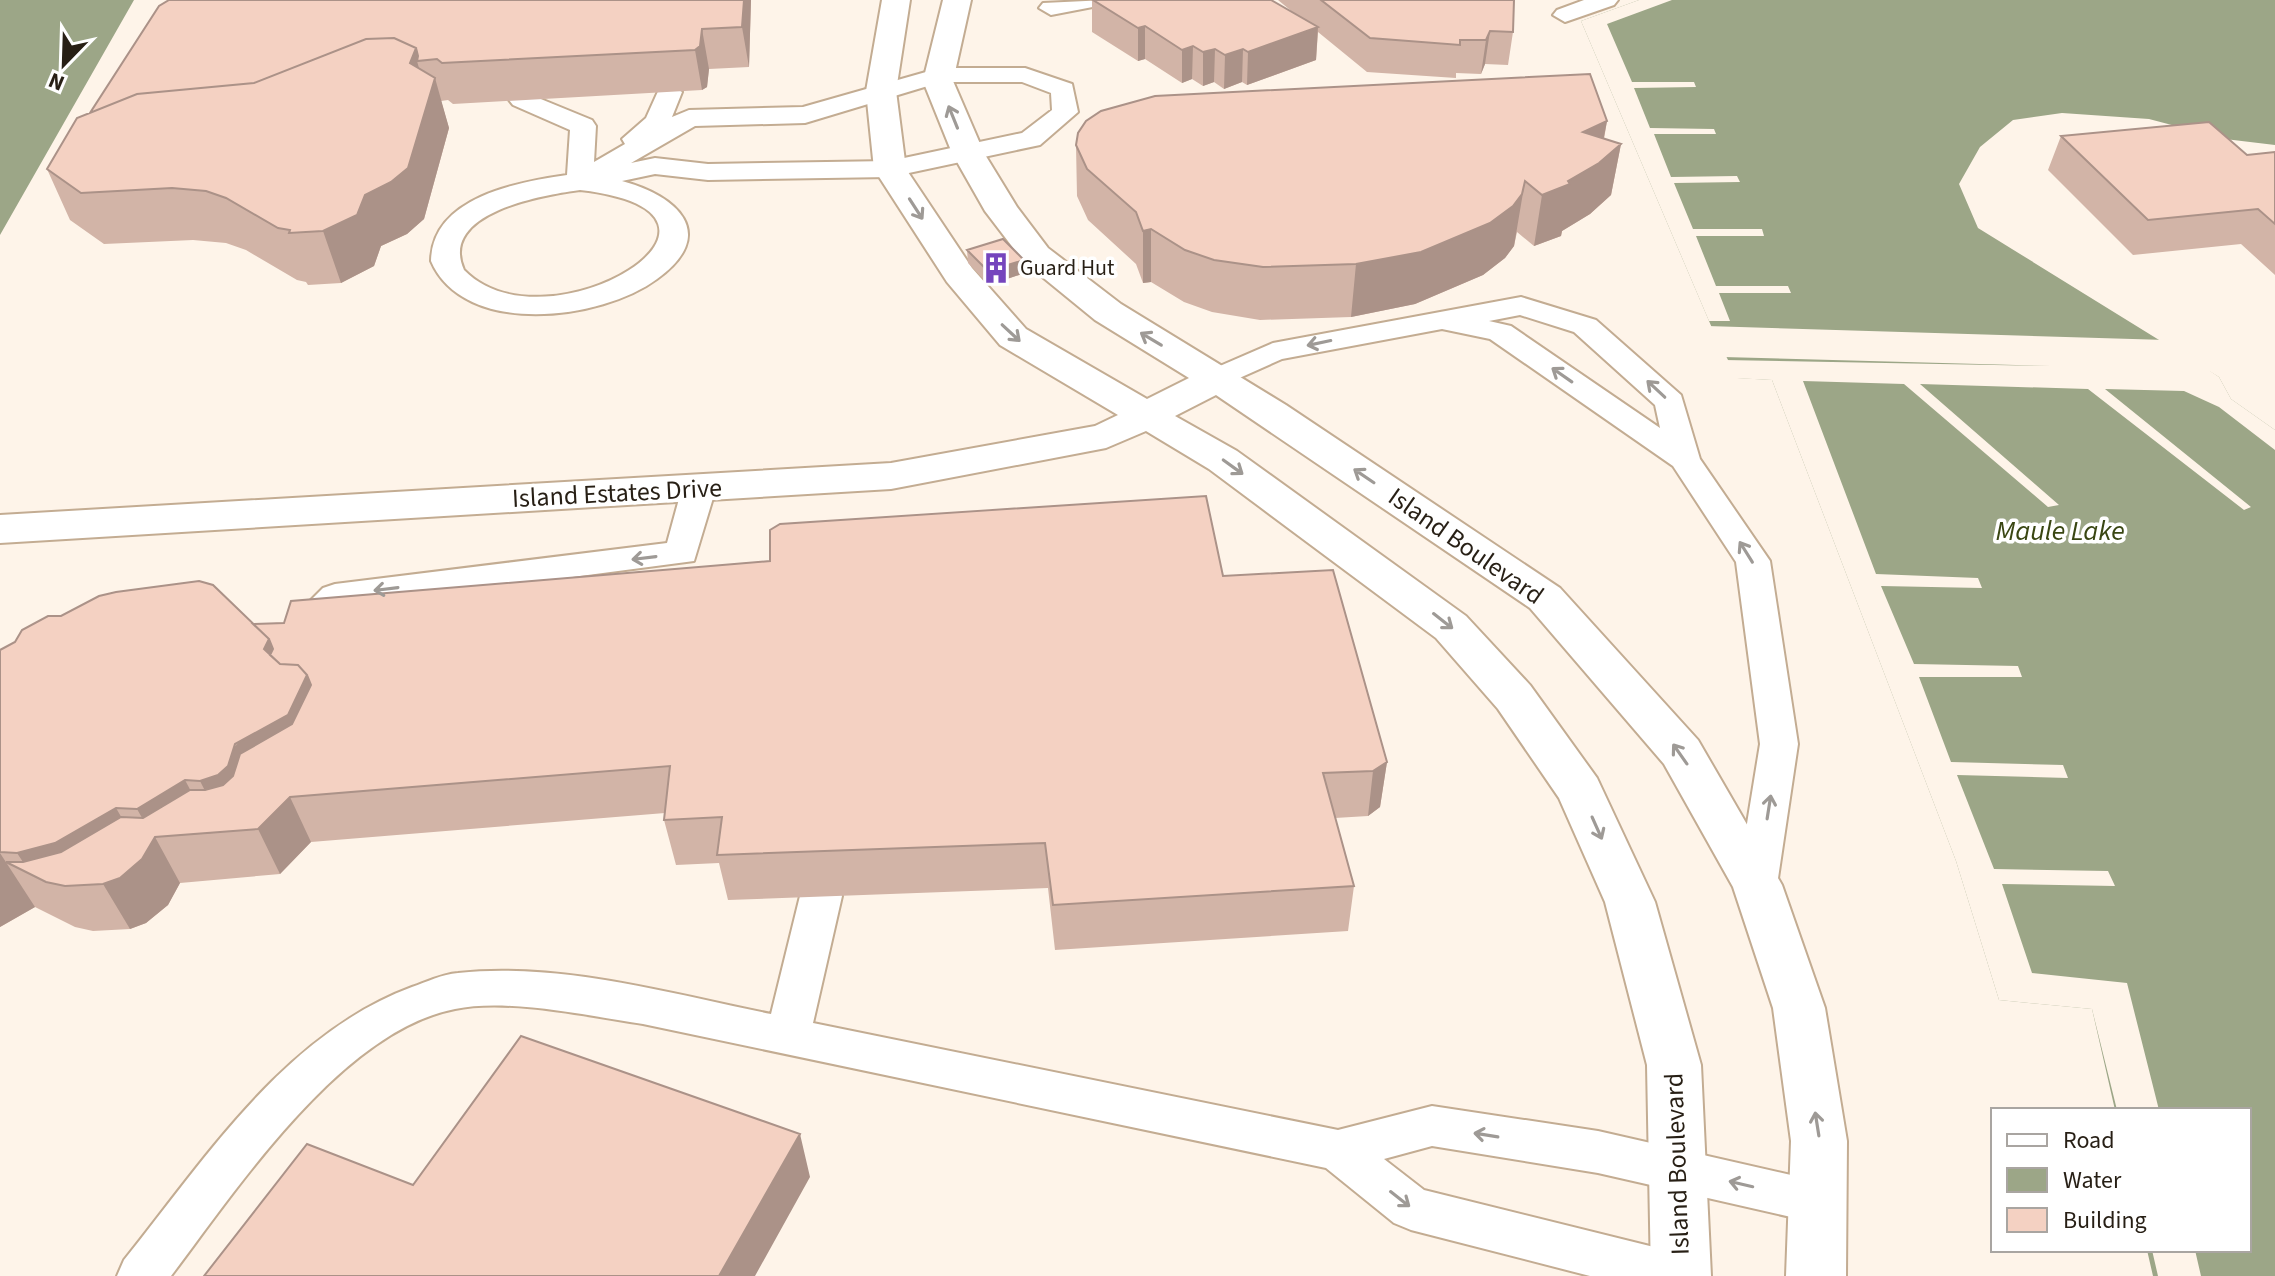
<svg xmlns="http://www.w3.org/2000/svg" width="2275" height="1276" font-family="'Source Sans 3',sans-serif">
	<rect width="100%" height="100%" fill="#fef4e9"/>
	<path fill="#9ca687" d="M 0,0 L 134,0 L 0,235 Z
		M 1639,0 L 2275,0 L 2275,145 L 2225,139 L 2149,119 L 2062,113 L 2013,120 L 1980,147 L 1959,184 L 1978,228 L 2219,377 L 2231,399 L 2275,430 L 2275,1276 L 2153,1276 L 2147,1250 L 2249,1250 L 2249,1110 L 2115,1110 L 2092,1009 L 1999,1000 L 1956,861 L 1772,380 L 1737,378 L 1712,328 L 1581,21 Z"/>
	<path fill="#fef4e9" d="M 1639,0 L 1672,0 L 1607,24 L 1632,82 L 1694,82 L 1696,87 L 1634,88 L 1650,128 L 1714,129 L 1716,134 L 1654,134 L 1671,177 L 1737,176 L 1740,182 L 1674,183 L 1693,229 L 1762,229 L 1764,236 L 1696,236 L 1716,286 L 1788,286 L 1791,293 L 1719,293 L 1730,321 L 1709,321 L 1581,21 Z
		M 1707,326 L 2166,340 L 2217,370 L 2210,371 L 2219,377 L 2231,399 L 2275,430 L 2275,450 L 2219,407 L 2184,391 L 2105,389 L 2251,507 L 2244,510 L 2088,389 L 1920,384 L 2059,505 L 2048,507 L 1904,384 L 1803,381 L 1876,574 L 1978,578 L 1982,588 L 1881,586 L 1914,664 L 2018,666 L 2022,677 L 1919,677 L 1951,762 L 2063,765 L 2068,778 L 1957,775 L 1994,869 L 2108,871 L 2115,886 L 2002,884 L 2032,973 L 2127,983 L 2159,1110 L 2117,1110 L 2092,1009 L 1999,1000 L 1956,861 L 1772,380 L 1733,378 L 1724,360 L 2052,366 L 1723,357 Z
		M 2152,1250 L 2195,1250 L 2201,1276 L 2158,1276 Z"/>
	<g fill="none" stroke-linecap="round" stroke-linejoin="round">
		<defs>
			<path id="service" d="M 1107,0 L 1103,5 L 1051,15 L 1039,8 L 1043,3 Z
				M 1584,0 L 1618,0 L 1614,5 L 1565,22 L 1553,15 L 1557,10 Z
				M 940,68 L 1025,68 L 1072,84 L 1078,112 L 1040,145 L 890,177 L 708,180 L 655,174 L 622,181 C 678,196 719,234 657,279 C 602,320 464,338 431,261 C 432,197 518,182 567,175 L 570,130 L 513,105 L 509,100 L 513,95 L 531,95 L 592,120 L 596,126 L 594,162 L 625,144 L 622,139 L 646,118 L 660,87 L 669,84 L 682,92 L 672,117 L 689,110 L 803,107 ZM 941,82 L 1022,82 L 1051,93 L 1052,110 L 1022,133 L 890,161 L 708,164 L 655,158 L 631,163 L 695,126 L 805,123 ZM 580,190 C 781,213 547,355 464,270 C 438,212 544,195 580,190 Z
				M 1521,297 L 1596,320 L 1681,395 L 1700,459 L 1770,561 L 1798,744 L 1777,885 L 1771,896 L 1757,901 L 1743,896 L 1737,885 L 1760,744 L 1736,562 L 1673,466 L 1490,339 L 1442,329 L 1282,359 L 1217,388 L 1206,386 L 1202,379 L 1206,372 L 1273,343 ZM 1520,315 L 1574,332 L 1655,405 L 1660,428 L 1511,326 L 1489,321 Z
				M 699,477 L 711,481 L 716,488 L 694,561 L 345,607 C 327,624 313,646 286,639 L 281,630 L 323,588 L 335,584 L 667,543 L 682,488 L 687,481 Z
				M 821,880 L 836,884 L 842,896 L 813,1023 L 1338,1130 L 1432,1106 L 1598,1131 L 1817,1181 L 1834,1187 L 1841,1202 L 1834,1217 L 1817,1223 L 1598,1173 L 1432,1146 L 1384,1159 L 1424,1190 L 1678,1253 L 1695,1260 L 1702,1276 L 1590,1276 L 1411,1230 L 1394,1223 L 1326,1168 L 643,1024 C 589,1016 508,998 455,1009 C 341,1031 237,1189 171,1276 L 117,1276 L 124,1260 C 205,1159 285,1034 412,987 C 427,982 442,974 458,973 C 562,962 671,994 771,1014 L 800,896 L 806,884 Z"/>
			<path id="minor" d="M 882,0 L 910,0 L 896,91 L 906,169 L 972,268 L 1026,329 L 1147,399 L 1189,378 L 1095,320 L 1024,262 L 985,211 L 952,153 L 923,81 L 943,0 L 971,0 L 953,81 L 984,153 L 1017,207 L 1048,248 L 1121,304 L 1286,405 L 1560,588 L 1698,740 L 1782,885 L 1825,1008 L 1847,1141 L 1846,1276 L 1786,1276 L 1791,1141 L 1773,1008 L 1733,887 L 1664,764 L 1530,608 L 1216,395 L 1175,416 L 1237,451 L 1466,616 L 1530,685 L 1597,778 L 1655,902 L 1701,1065 L 1711,1276 L 1651,1276 L 1647,1065 L 1605,902 L 1559,798 L 1498,709 L 1436,638 L 1209,469 L 1146,431 L 1106,448 L 891,489 L 0,543 L 0,515 L 891,463 L 1095,426 L 1118,415 L 1000,345 L 947,282 L 874,169 L 866,91 Z"/>
		</defs>
		<use href="#service" stroke="#c3ac92" stroke-width="4"/>
		<use href="#minor" stroke="#c3ac92" stroke-width="4"/>
		<use href="#service" fill="#fff" fill-rule="evenodd"/>
		<use href="#minor" fill="#fff" fill-rule="evenodd"/>
	</g>
	<path fill="#d2b4a7" d="M 751,0 L 749,67 L 709,69 L 707,87 L 702,90 L 453,104 L 448,100 L 441,101 L 449,128 L 424,219 L 407,234 L 381,246 L 374,266 L 341,283 L 308,285 L 306,282 L 297,280 L 246,250 L 226,243 L 193,240 L 104,244 L 70,220 L 47,169 L 77,118 Z
		M 1092,0 L 1271,0 L 1295,14 L 1278,0 L 1514,0 L 1513,32 L 1508,65 L 1485,64 L 1481,74 L 1456,73 L 1456,78 L 1367,72 L 1318,32 L 1316,60 L 1247,85 L 1242,82 L 1224,89 L 1214,82 L 1203,86 L 1192,79 L 1182,83 L 1145,59 L 1138,61 L 1092,32 Z
		M 1607,121 L 1604,139 L 1621,144 L 1611,195 L 1590,214 L 1562,231 L 1561,236 L 1534,246 L 1517,232 L 1514,246 L 1505,258 L 1483,275 L 1415,304 L 1351,317 L 1260,320 L 1212,312 L 1184,302 L 1151,282 L 1143,283 L 1136,264 L 1088,220 L 1077,196 L 1076,145 Z
		M 2061,136 L 2247,155 L 2275,152 L 2275,275 L 2241,244 L 2133,255 L 2048,170 Z
		M 967,250 L 1025,273 L 989,285 L 968,263 Z
		M 1223,576 L 1387,762 L 1380,807 L 1368,816 L 1335,818 L 1354,886 L 1348,931 L 1055,950 L 1048,888 L 728,900 L 719,863 L 676,865 L 664,820 L 665,813 L 311,842 L 280,874 L 180,883 L 168,905 L 146,923 L 130,929 L 93,931 L 75,927 L 35,907 L 0,927 L 0,650 L 61,616 L 253,624 Z"/>
	<path fill="#ab9288" d="M 744,0 L 751,0 L 749,67 L 742,27 Z
		M 1145,26 L 1145,59 L 1138,61 L 1138,28 Z
		M 1318,27 L 1316,60 L 1247,85 L 1248,52 Z
		M 702,29 L 709,69 L 707,87 L 702,90 L 695,50 Z
		M 1490,31 L 1485,64 L 1481,74 L 1486,40 Z
		M 1193,46 L 1192,79 L 1182,83 L 1182,50 Z
		M 416,48 L 419,60 L 417,61 L 428,101 L 410,63 Z
		M 1215,49 L 1214,82 L 1203,86 L 1203,52 Z
		M 1243,49 L 1242,82 L 1224,89 L 1225,55 Z
		M 435,78 L 449,128 L 424,219 L 407,234 L 381,246 L 374,266 L 341,283 L 323,231 L 365,195 Z
		M 1607,121 L 1599,163 L 1621,144 L 1611,195 L 1590,214 L 1562,231 L 1561,236 L 1534,246 L 1542,195 L 1568,181 L 1583,132 Z
		M 1525,181 L 1514,246 L 1505,258 L 1483,275 L 1415,304 L 1351,317 L 1356,264 Z
		M 1151,229 L 1151,282 L 1143,283 L 1143,231 Z
		M 1024,260 L 1025,273 L 989,285 L 988,271 Z
		M 269,639 L 284,673 L 264,649 Z
		M 307,675 L 330,730 L 226,832 L 200,781 Z
		M 1387,762 L 1380,807 L 1368,816 L 1373,771 Z
		M 185,780 L 213,833 L 155,837 L 180,883 L 168,905 L 146,923 L 130,929 L 103,884 L 31,874 L 17,853 L 116,808 L 144,856 L 154,839 L 137,809 Z
		M 290,797 L 311,842 L 280,874 L 258,829 Z
		M 0,853 L 35,907 L 0,927 Z
		M 800,1134 L 810,1177 L 755,1276 L 719,1276 Z"/>
	<path fill="#f4d1c2" stroke="#ab9288" stroke-width="2" d="M 169,0 L 744,0 L 742,27 L 702,29 L 700,46 L 695,50 L 442,63 L 437,59 L 417,61 L 418,56 L 416,48 L 394,38 L 366,39 L 254,83 L 137,94 L 90,113 L 159,6 Z
		M 1093,0 L 1271,0 L 1318,27 L 1248,52 L 1243,49 L 1225,55 L 1215,49 L 1203,52 L 1193,46 L 1182,50 L 1145,26 L 1138,28 Z
		M 1321,0 L 1514,0 L 1513,32 L 1490,31 L 1486,40 L 1460,40 L 1460,45 L 1370,38 Z
		M 394,38 L 416,48 L 410,63 L 435,78 L 408,168 L 391,182 L 365,195 L 357,215 L 323,231 L 289,233 L 290,230 L 278,228 L 226,198 L 206,191 L 172,188 L 81,193 L 47,169 L 77,118 L 137,94 L 254,83 L 366,39 Z
		M 1590,74 L 1607,121 L 1583,132 L 1621,144 L 1599,163 L 1568,181 L 1570,184 L 1542,195 L 1525,181 L 1522,194 L 1513,206 L 1490,223 L 1421,252 L 1356,264 L 1263,267 L 1214,260 L 1185,250 L 1151,229 L 1143,231 L 1136,212 L 1087,169 L 1076,145 L 1078,133 L 1086,121 L 1101,111 L 1155,96 Z
		M 2209,122 L 2247,155 L 2275,152 L 2275,224 L 2258,209 L 2148,220 L 2061,136 Z
		M 1003,239 L 1024,260 L 988,271 L 967,250 Z
		M 1206,496 L 1223,576 L 1333,570 L 1387,762 L 1373,771 L 1323,773 L 1354,886 L 1053,905 L 1045,843 L 717,855 L 722,817 L 664,820 L 670,766 L 290,797 L 258,829 L 155,837 L 142,859 L 120,878 L 103,884 L 65,886 L 46,882 L 6,862 L 23,862 L 61,852 L 121,817 L 143,818 L 190,790 L 205,790 L 223,785 L 233,776 L 240,754 L 292,724 L 311,685 L 307,675 L 298,665 L 280,664 L 270,655 L 273,649 L 269,639 L 253,624 L 284,623 L 291,601 L 770,561 L 770,530 L 780,524 Z
		M 199,581 L 213,585 L 269,639 L 264,649 L 280,664 L 298,665 L 307,675 L 288,715 L 235,744 L 228,766 L 218,775 L 200,781 L 185,780 L 137,809 L 116,808 L 55,843 L 17,853 L 0,852 L 0,650 L 15,642 L 22,630 L 48,616 L 61,616 L 99,596 L 116,592 Z
		M 521,1036 L 800,1134 L 719,1276 L 204,1276 L 307,1144 L 413,1185 Z"/>
	<defs><path id="oneway-shaft" d="M-6 0H5M1.5-3L5.5 0L1.5 3" fill="none" stroke-width="1.6" stroke-linecap="round" stroke-linejoin="round" transform="scale(2)"/></defs>
	<g stroke="#9e9a96">
		<use href="#oneway-shaft" transform="translate(953 117) rotate(-112)"/>
		<use href="#oneway-shaft" transform="translate(916 209) rotate(57)"/>
		<use href="#oneway-shaft" transform="translate(1011 333) rotate(43)"/>
		<use href="#oneway-shaft" transform="translate(1151 339) rotate(-149)"/>
		<use href="#oneway-shaft" transform="translate(1319 343) rotate(168)"/>
		<use href="#oneway-shaft" transform="translate(1562 375) rotate(-145)"/>
		<use href="#oneway-shaft" transform="translate(1656 389) rotate(-137)"/>
		<use href="#oneway-shaft" transform="translate(1233 467) rotate(36)"/>
		<use href="#oneway-shaft" transform="translate(1364 476) rotate(-146)"/>
		<use href="#oneway-shaft" transform="translate(1746 552) rotate(-122)"/>
		<use href="#oneway-shaft" transform="translate(644 558) rotate(173)"/>
		<use href="#oneway-shaft" transform="translate(386 589) rotate(173)"/>
		<use href="#oneway-shaft" transform="translate(1443 621) rotate(38)"/>
		<use href="#oneway-shaft" transform="translate(1680 754) rotate(-125)"/>
		<use href="#oneway-shaft" transform="translate(1769 807) rotate(-81)"/>
		<use href="#oneway-shaft" transform="translate(1597 828) rotate(66)"/>
		<use href="#oneway-shaft" transform="translate(1817 1124) rotate(-99)"/>
		<use href="#oneway-shaft" transform="translate(1486 1135) rotate(-171)"/>
		<use href="#oneway-shaft" transform="translate(1741 1184) rotate(-167)"/>
		<use href="#oneway-shaft" transform="translate(1400 1199) rotate(38)"/>
	</g>
	<defs>
		<symbol id="building-bare" viewBox="-9 -9 18 18"><path d="M-4-6H4V6H1V3H-1V6H-4ZM-2.5-4.3h1.7v1.8h-1.7ZM.8-4.3h1.7v1.8H.8ZM-2.5-1h1.7V.8h-1.7ZM.8-1h1.7V.8H.8Z" fill="#7545bd" stroke="#fff" stroke-width="2.5" paint-order="stroke"/></symbol>
	</defs>
	<g fill-rule="evenodd">
		<use href="#building-bare" x="974" y="246" width="44" height="44"/>
	</g>
	<g text-anchor="middle" dominant-baseline="central" stroke-width="7" stroke-linejoin="round" paint-order="stroke">
		<g font-size="22" fill="#271f15" stroke="#fff" text-anchor="start">
			<text x="1020" y="268">Guard Hut</text>
		</g>
		<g font-size="26" fill="#271f15" stroke="#fff">
			<text transform="translate(617 493) rotate(-3)">Island Estates Drive</text>
			<text transform="translate(1466 546) rotate(35)">Island Boulevard</text>
			<text transform="translate(1677 1164) rotate(-92)">Island Boulevard</text>
		</g>
		<g font-size="28" font-style="italic" fill="#394612" stroke="#fff">
			<text x="2060" y="531">Maule Lake</text>
		</g>
	</g>
	<rect x="1991" y="1108" width="260" height="144" fill="#ffffff" stroke="#a9a5a1" stroke-width="2"/>
	<rect x="2007" y="1134" width="40" height="12" fill="#ffffff" stroke="#a9a5a1" stroke-width="2"/>
	<text x="2063" y="1148" font-size="24" fill="#271f15">Road</text>
	<rect x="2007" y="1168" width="40" height="24" fill="#9ca687" stroke="#a9a5a1" stroke-width="2"/>
	<text x="2063" y="1188" font-size="24" fill="#271f15">Water</text>
	<rect x="2007" y="1208" width="40" height="24" fill="#f4d1c2" stroke="#a9a5a1" stroke-width="2"/>
	<text x="2063" y="1228" font-size="24" fill="#271f15">Building</text>
	<g transform="translate(64 64) rotate(203)" stroke="#ffffff" stroke-width="6" paint-order="stroke">
	<path d="M0-6L14 30L0 20L-14 30Z" fill="#271f15"/>
	<text y="-12" font-size="22" font-weight="bold" text-anchor="middle" fill="#271f15">N</text>
	</g>
</svg>
